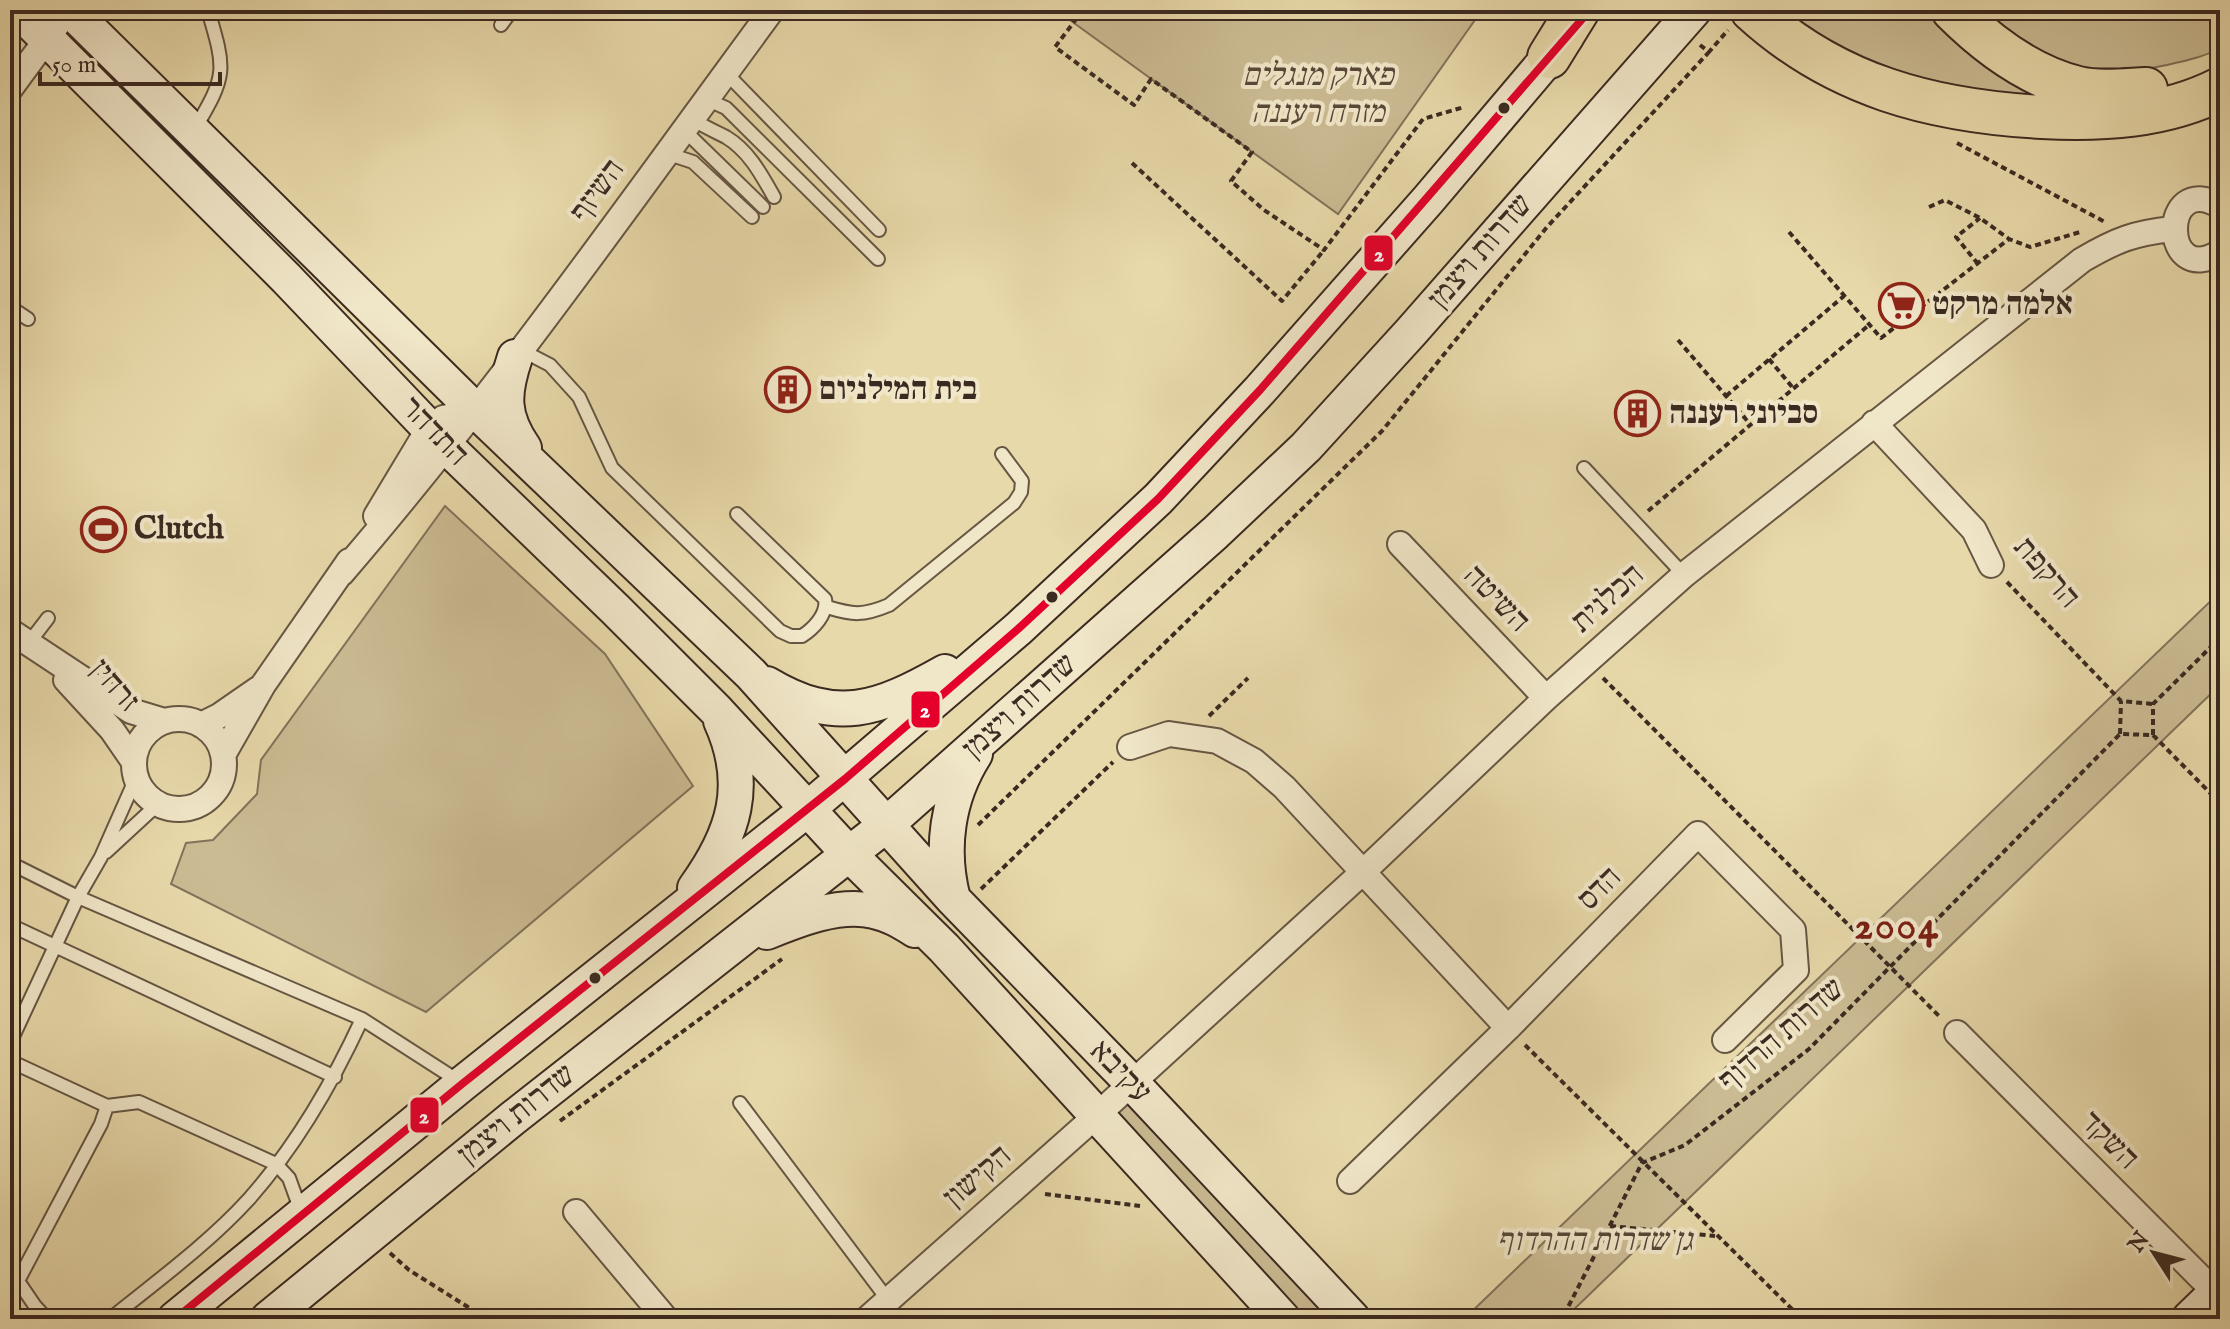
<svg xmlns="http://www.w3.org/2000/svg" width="2230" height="1329" font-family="'IM FELL English','Frank Ruhl Libre',serif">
	<rect width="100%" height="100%" fill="#e8d9aa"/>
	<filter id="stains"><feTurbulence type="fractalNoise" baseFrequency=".0025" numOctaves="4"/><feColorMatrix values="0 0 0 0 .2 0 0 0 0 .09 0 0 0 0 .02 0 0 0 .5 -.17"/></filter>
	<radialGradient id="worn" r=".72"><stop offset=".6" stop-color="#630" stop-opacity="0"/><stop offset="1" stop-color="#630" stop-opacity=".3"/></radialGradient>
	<path fill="#cbbb93" stroke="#83725a" stroke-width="2" d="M 1056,10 L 1482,10 L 1338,214 Z
		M 1772,10 L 1931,10 L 1936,16 L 2081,107 L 1949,91 L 1846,53 Z
		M 1980,10 L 2220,10 L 2220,48 C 2204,57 2185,61 2167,65 C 2084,83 2043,61 1980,10 Z
		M 445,506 L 605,654 L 693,786 L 426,1012 L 171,884 L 186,843 L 213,840 L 257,794 L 261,760 Z
		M 2220,592 L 2220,685 L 1564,1319 L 1464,1319 Z
		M 1130,1099 L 1340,1319 L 1298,1319 L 1110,1120 Z"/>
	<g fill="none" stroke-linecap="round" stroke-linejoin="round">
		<defs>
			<path id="lane" d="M 501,25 L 512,10
				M 726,73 L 879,230
				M 706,99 L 726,108 L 878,259
				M 692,119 C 703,126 714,131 726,137 C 749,151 761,174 774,197
				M 194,130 C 227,75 226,71 208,10
				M 684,130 L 763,207
				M 666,153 L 693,162 L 752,217
				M 10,307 L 28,319
				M 521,350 L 550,365 L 579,397 L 612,468 L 780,631 L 791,636 L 802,636 C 813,629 828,614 825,599 L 737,514
				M 1584,468 L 1684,575
				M 827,607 C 853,615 863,616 889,605 L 1014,503 L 1021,492 L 1022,481 L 1002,454
				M 28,644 L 48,618
				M 106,852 L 158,804
				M 10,863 L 78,897 L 362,1019 C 332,1084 296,1146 249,1199 C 208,1244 157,1281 110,1319
				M 10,925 L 335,1077
				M 362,1019 L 460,1082
				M 10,1043 L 78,897 L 101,857 L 136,778
				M 10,1061 L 107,1106
				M 740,1103 L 888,1300
				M 18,1281 L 35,1306 L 47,1319
				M 10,1296 L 101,1124 L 107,1106 L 139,1102 L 276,1164 L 289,1178 L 302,1214"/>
			<path id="street" d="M 10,89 L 68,10
				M 2220,206 C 2159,170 2161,290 2220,252
				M 1874,423 L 1974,530 L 1991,565
				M 376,516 L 429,428 L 443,418 L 476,411
				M 1400,544 L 1546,698
				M 342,573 C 496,394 632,200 772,10
				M 10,631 L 131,711 L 164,721
				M 66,680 L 112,730 L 134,762
				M134 764a45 45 0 1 1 90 0a45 45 0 1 1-90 0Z
				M 201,725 L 219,716 L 258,689
				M 1130,747 L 1169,734 L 1217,741 L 1254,761 L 1284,787 L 1508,1028
				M 223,755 L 263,685 L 349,561
				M 1957,1033 L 2216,1293
				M 1350,1181 L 1508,1028 L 1698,834 L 1793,930 L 1796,970 L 1725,1040
				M 576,1212 L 666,1319
				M 867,1319 L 1096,1116 L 1363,872 L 1546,698 L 1684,575 L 2082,260 C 2116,240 2134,233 2173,229"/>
			<path id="secondary" d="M 18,10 L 286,278 L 448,448 L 615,609 L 716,710 L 850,855 L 944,948 L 1283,1319
				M 70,10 L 476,411 L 751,674 L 953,899 L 1131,1082 L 1353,1319
				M 515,357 C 503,393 501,415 524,448
				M 767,684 C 837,726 879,709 945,672
				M 695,888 C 734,834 750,785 721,721
				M 953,899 C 940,849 947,798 975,754
				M 767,932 C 799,919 839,903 874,911 C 889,914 902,922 915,930
				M 175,1319 L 462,1084 L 809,808 L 1018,629 L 1158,499 L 1260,390 L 1428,200 L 1566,37
				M 268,1319 L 513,1118 L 886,825 L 1215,533 L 1306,447 L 1411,332 L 1694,10
				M 2189,1319 L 2220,1289"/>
			<path id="highway" d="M 1752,10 C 1835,86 1932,111 2042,117 C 2102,120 2165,117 2220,89
				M 1953,10 C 1988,45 2029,76 2078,88 C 2099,93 2124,90 2146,89
				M 1549,57 L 1578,10"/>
		</defs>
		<use href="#lane" stroke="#665643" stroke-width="16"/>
		<use href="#street" stroke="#665643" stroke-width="28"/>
		<use href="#secondary" stroke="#3b2a21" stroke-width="38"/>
		<use href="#highway" stroke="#3b2a21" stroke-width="46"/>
		<path stroke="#3b2a21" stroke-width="4" stroke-dasharray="6 4" stroke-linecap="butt" d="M 1083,10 L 1055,47 L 1134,105 L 1151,79 L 1252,152 L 1231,181 L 1264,210 L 1324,250 L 1423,119 L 1464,107
			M 1700,45 L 1709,52 L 1728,30
			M 1957,143 L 2105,222
			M 1132,163 L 1282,301 L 1324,250
			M 1929,207 L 1945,200 L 1980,218 L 2009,239
			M 1789,232 L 1881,338 L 2009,239 L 2030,247 L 2080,232
			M 1978,264 L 1956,237 L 1980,218
			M 1678,340 L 1750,424
			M 1769,359 L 1793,388
			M 1726,396 L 1844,296
			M 1648,511 L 1869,325
			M 2007,582 L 2121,701 L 2153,704
			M 1603,678 L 1941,1018
			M 1209,716 L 1248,678
			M 2120,734 L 2121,701
			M 2153,735 L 2220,803
			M 978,825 L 1382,431 L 1547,227 L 1709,52
			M 981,889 L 1113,762
			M 1525,1045 L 1802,1319
			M 560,1121 L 782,959
			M 1045,1194 L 1140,1206
			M 1610,1226 L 1715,1236
			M 390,1253 L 409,1270 L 487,1319
			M 1554,1319 L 1566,1311 L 1642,1163 L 1685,1145 L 1809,1049 L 2120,734 L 2153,735 L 2153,704 L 2220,638"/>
		<use href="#lane" stroke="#f0e6c8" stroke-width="12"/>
		<use href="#street" stroke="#f0e6c8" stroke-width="24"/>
		<use href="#secondary" stroke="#f0e6c8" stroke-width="34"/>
		<use href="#highway" stroke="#e8d9aa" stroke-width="42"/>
		<defs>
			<path id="bus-1" d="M 175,1319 L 462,1084 L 845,779 L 1018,629 L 1158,499 L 1260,390 L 1590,10"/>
		</defs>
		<use href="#bus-1" stroke="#f0e6c8" stroke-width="14"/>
		<use href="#bus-1" stroke="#e4002b" stroke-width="8"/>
	</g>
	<defs>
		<symbol id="supermarket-ring" viewBox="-11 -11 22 22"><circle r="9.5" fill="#f0e6c8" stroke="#8f2418" stroke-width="1.5"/><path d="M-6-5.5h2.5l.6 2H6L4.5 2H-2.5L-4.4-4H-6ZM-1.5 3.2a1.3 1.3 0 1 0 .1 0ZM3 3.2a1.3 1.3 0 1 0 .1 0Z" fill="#8f2418"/></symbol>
		<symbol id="building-ring" viewBox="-11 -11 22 22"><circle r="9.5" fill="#f0e6c8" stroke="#8f2418" stroke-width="1.5"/><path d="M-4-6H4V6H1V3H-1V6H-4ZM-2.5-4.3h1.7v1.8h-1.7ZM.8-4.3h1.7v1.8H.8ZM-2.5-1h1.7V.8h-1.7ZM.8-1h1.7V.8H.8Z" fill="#8f2418"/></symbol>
		<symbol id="stadium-ring" viewBox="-11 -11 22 22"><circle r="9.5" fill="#f0e6c8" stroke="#8f2418" stroke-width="1.5"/><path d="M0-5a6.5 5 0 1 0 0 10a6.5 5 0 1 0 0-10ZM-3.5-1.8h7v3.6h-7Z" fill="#8f2418"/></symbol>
	</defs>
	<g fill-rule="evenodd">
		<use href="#supermarket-ring" x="1876" y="280" width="51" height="51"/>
		<use href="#building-ring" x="762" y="364" width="51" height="51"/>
		<use href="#building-ring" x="1612" y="388" width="51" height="51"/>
		<use href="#stadium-ring" x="78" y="504" width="51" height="51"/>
	</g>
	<g fill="#3b2a21" stroke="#f0e6c8" stroke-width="3">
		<circle cx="1504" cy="108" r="7"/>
		<circle cx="1052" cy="597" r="7"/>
		<circle cx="595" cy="978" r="7"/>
	</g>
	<g text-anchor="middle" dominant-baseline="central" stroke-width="8" stroke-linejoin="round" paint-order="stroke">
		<g font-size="32" font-style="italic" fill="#584738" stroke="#f0e6c8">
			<text x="1318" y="76">פארק מנגלים<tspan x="1318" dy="37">מזרח רעננה</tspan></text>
			<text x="1595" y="1241">גן שדרות ההרדוף</text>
		</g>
		<g font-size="32" fill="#3b2a21" stroke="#f0e6c8">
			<text transform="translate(598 191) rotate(-54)">השיזף</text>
			<text transform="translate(1481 252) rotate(-49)">שדרות ויצמן</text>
			<text transform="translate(434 432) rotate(46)">התדהר</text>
			<text transform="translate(2046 573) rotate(49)">הרקפת</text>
			<text transform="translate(1496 599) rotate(46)">השיטה</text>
			<text transform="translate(1608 599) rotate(-42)">הכלנית</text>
			<text transform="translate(114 686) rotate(49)">זרחין</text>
			<text transform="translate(1020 707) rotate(-42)">שדרות ויצמן</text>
			<text transform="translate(1600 889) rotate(-45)">הדס</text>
			<text transform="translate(1782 1035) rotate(-41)">שדרות הרדוף</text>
			<text transform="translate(1120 1072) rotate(46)">עקיבא</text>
			<text transform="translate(517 1115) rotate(-39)">שדרות ויצמן</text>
			<text transform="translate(2109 1141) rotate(45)">השקד</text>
			<text transform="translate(978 1177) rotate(-41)">הקישון</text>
		</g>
		<g font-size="32" font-weight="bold" fill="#3b2a21" stroke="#f0e6c8" text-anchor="start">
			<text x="1932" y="305">אלמה מרקט</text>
			<text x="819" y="390">בית המילניום</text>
			<text x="1669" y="414">סביוני רעננה</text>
			<text x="134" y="529">Clutch</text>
		</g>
		<g font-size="40" font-weight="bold" letter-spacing="2" fill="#7a1f14" stroke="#f0e6c8">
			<text x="1897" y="927">2004</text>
		</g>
	</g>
	<g stroke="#f0e6c8" stroke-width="3">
		<rect x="1363" y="234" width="31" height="38" rx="8" fill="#e4002b"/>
		<rect x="910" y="690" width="31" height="39" rx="8" fill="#e4002b"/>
		<rect x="409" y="1096" width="31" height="38" rx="8" fill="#e4002b"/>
	</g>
	<g font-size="22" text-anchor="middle" font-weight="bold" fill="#fff">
		<text x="1379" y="261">2</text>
		<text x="925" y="717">2</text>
		<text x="424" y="1123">2</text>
	</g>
	<rect width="2230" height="1329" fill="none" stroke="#e8d9aa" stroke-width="40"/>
	<rect x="12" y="12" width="2206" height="1305" fill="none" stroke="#3b2a21" stroke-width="4"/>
	<rect x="20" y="20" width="2190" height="1289" fill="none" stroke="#3b2a21" stroke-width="2"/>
	<g transform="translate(2154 1253) rotate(306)" stroke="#f0e6c8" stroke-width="6" paint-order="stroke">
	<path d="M0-6L14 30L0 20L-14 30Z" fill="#3b2a21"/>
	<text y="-12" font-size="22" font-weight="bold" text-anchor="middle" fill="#3b2a21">N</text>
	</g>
	<path d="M40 72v12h180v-12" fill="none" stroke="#3b2a21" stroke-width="4"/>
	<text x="52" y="72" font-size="24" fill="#3b2a21" stroke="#f0e6c8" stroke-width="6" paint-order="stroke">50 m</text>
	<rect width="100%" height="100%" filter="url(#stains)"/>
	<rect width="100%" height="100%" fill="url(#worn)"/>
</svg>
